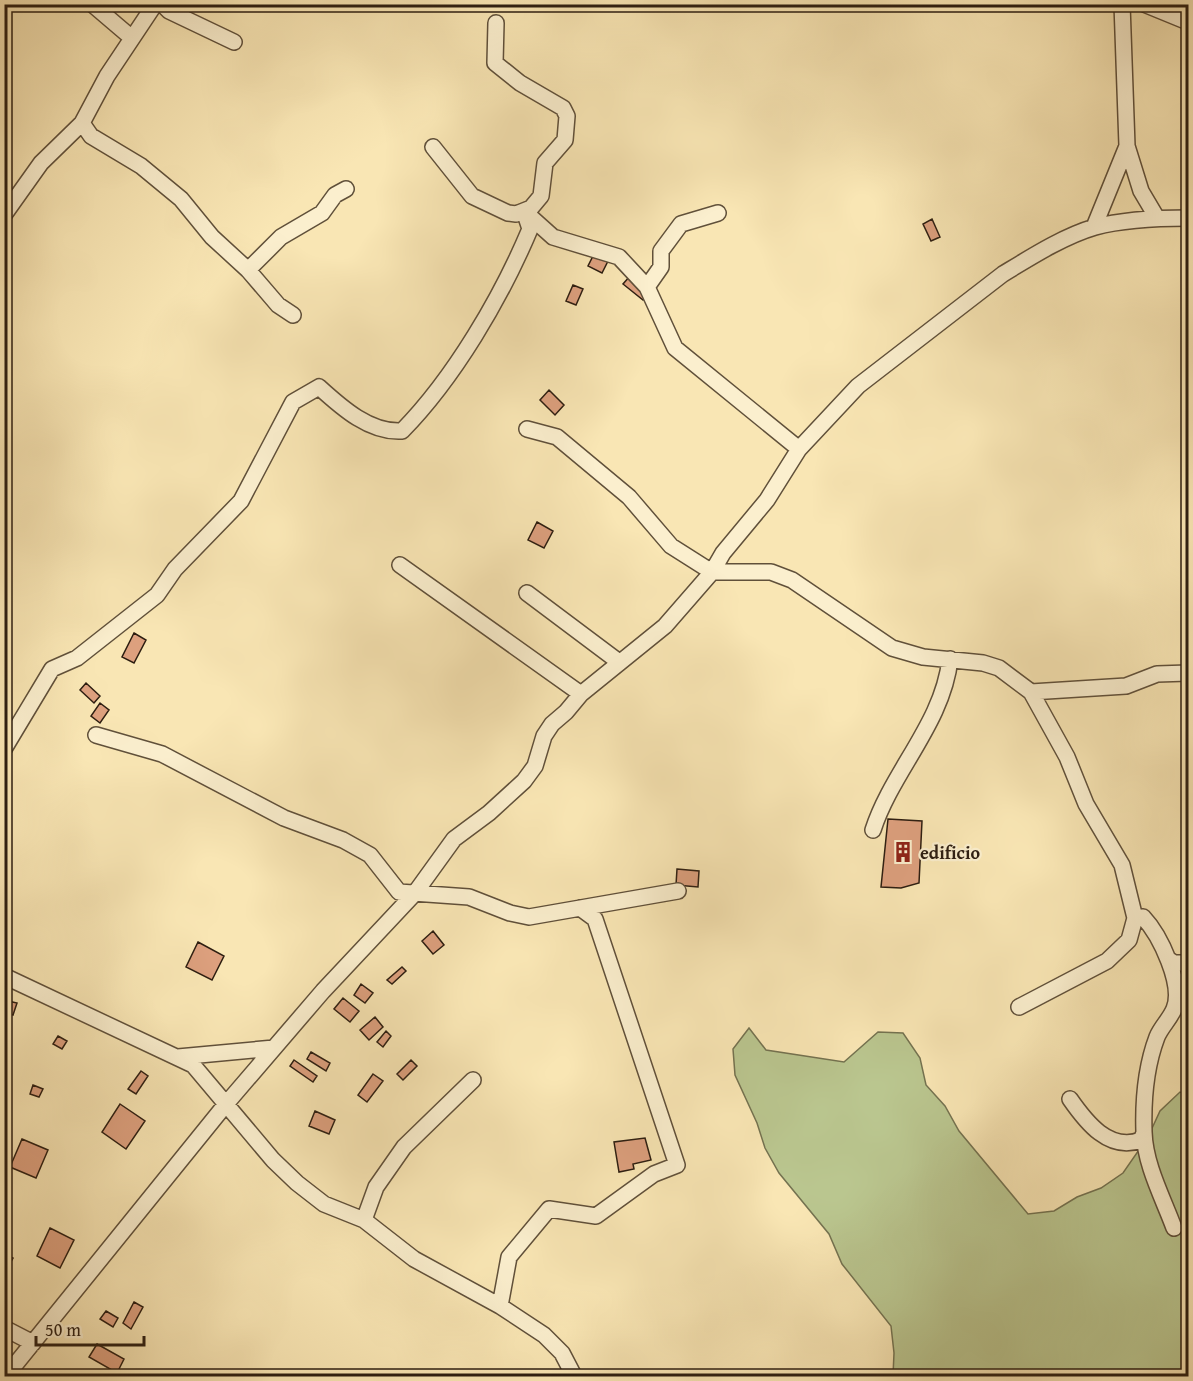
<svg xmlns="http://www.w3.org/2000/svg" width="1193" height="1381" font-family="'Gentium Book Plus',serif">
	<rect width="100%" height="100%" fill="#f9e6b4"/>
	<filter id="stains"><feTurbulence type="fractalNoise" baseFrequency=".00333" numOctaves="4"/><feColorMatrix values="0 0 0 0 .2 0 0 0 0 .09 0 0 0 0 .02 0 0 0 .5 -.17"/></filter>
	<radialGradient id="worn" r=".72"><stop offset=".6" stop-color="#630" stop-opacity="0"/><stop offset="1" stop-color="#630" stop-opacity=".3"/></radialGradient>
	<path fill="#bac68f" stroke="#747250" stroke-width="1.5" d="M 749,1028 L 766,1050 L 844,1062 L 878,1032 L 903,1033 L 920,1058 L 926,1085 L 945,1106 L 959,1131 L 1028,1214 L 1054,1211 L 1077,1197 L 1101,1188 L 1123,1173 L 1148,1137 L 1160,1111 L 1180,1092 L 1188,1095 L 1188,1376 L 893,1376 L 894,1353 L 891,1326 L 842,1264 L 829,1234 L 779,1173 L 765,1148 L 757,1123 L 735,1075 L 733,1049 Z"/>
	<path fill="#dda07e" stroke="#2d1e11" stroke-width="1.5" d="M 932,219 L 940,237 L 931,241 L 923,224 Z
		M 595,252 L 609,259 L 602,273 L 588,266 Z
		M 630,276 L 650,293 L 643,300 L 623,284 Z
		M 573,285 L 583,289 L 576,305 L 566,301 Z
		M 549,390 L 564,405 L 555,415 L 540,400 Z
		M 537,522 L 553,531 L 544,548 L 528,540 Z
		M 134,633 L 146,640 L 134,663 L 122,657 Z
		M 86,683 L 100,696 L 94,703 L 80,690 Z
		M 100,703 L 109,710 L 100,723 L 91,716 Z
		M 888,819 L 922,821 L 919,883 L 901,888 L 881,887 Z
		M 677,869 L 699,871 L 698,887 L 676,885 Z
		M 433,931 L 444,945 L 433,954 L 422,941 Z
		M 198,942 L 224,956 L 212,980 L 186,967 Z
		M 402,967 L 406,971 L 392,984 L 387,980 Z
		M 361,984 L 373,993 L 365,1003 L 354,995 Z
		M 343,998 L 359,1011 L 350,1022 L 334,1009 Z
		M 4,1000 L 17,1003 L 13,1015 L 4,1012 Z
		M 375,1017 L 383,1027 L 369,1040 L 360,1030 Z
		M 386,1031 L 391,1036 L 383,1047 L 377,1042 Z
		M 58,1036 L 67,1041 L 62,1049 L 53,1044 Z
		M 311,1052 L 330,1063 L 326,1071 L 307,1059 Z
		M 294,1060 L 317,1076 L 313,1082 L 290,1066 Z
		M 411,1060 L 417,1066 L 403,1080 L 397,1074 Z
		M 141,1071 L 148,1076 L 136,1094 L 128,1089 Z
		M 373,1074 L 383,1081 L 367,1102 L 358,1095 Z
		M 33,1085 L 43,1089 L 39,1097 L 30,1094 Z
		M 120,1104 L 145,1121 L 126,1149 L 102,1132 Z
		M 315,1111 L 335,1120 L 329,1134 L 309,1126 Z
		M 645,1138 L 651,1160 L 633,1164 L 634,1169 L 619,1172 L 614,1142 Z
		M 22,1139 L 48,1150 L 36,1178 L 10,1167 Z
		M 50,1228 L 74,1240 L 60,1268 L 37,1256 Z
		M 4,1254 L 13,1258 L 4,1275 Z
		M 134,1302 L 143,1307 L 131,1329 L 123,1323 Z
		M 106,1311 L 118,1318 L 113,1327 L 100,1319 Z
		M 97,1344 L 124,1359 L 117,1373 L 89,1357 Z"/>
	<g fill="none" stroke-linecap="round" stroke-linejoin="round">
		<defs>
			<path id="minor" d="M 92,4 L 126,33 L 134,35
				M 162,4 L 169,11 L 234,42
				M 1144,4 L 1188,22
				M 82,123 L 91,136 L 141,166 L 181,199 L 212,237 L 248,270 L 278,305 L 293,315
				M 1127,146 L 1141,191 L 1157,218
				M 433,147 L 472,196 L 508,213 L 516,214 L 531,208 L 541,196 L 545,163 L 565,140 L 567,116 L 563,108 L 520,83 L 495,63 L 496,23
				M 524,211 L 553,237 L 619,257 L 647,287 L 675,348 L 799,449
				M 4,215 L 41,163 L 82,123 L 107,76 L 155,4
				M 1094,227 L 1127,146 L 1122,4
				M 248,270 L 281,237 L 322,213 L 335,195 L 346,189
				M 647,287 L 661,267 L 661,251 L 681,224 L 718,213
				M 527,429 L 557,437 L 629,497 L 671,546 L 712,572 L 771,572 L 792,580 L 892,648 L 923,657 L 983,663 L 999,668 L 1031,692 L 1067,757 L 1086,804 L 1122,865 L 1135,918 L 1129,940 L 1107,961 L 1019,1007
				M 400,565 L 581,694
				M 527,593 L 619,662
				M 1031,692 L 1126,686 L 1157,674 L 1188,673
				M 96,735 L 162,754 L 284,818 L 343,840 L 370,855 L 399,892 L 469,897 L 510,913 L 529,917 L 678,891
				M 4,749 L 52,669 L 77,658 L 157,595 L 175,569 L 241,501 L 293,402 L 319,387 C 342,408 370,433 402,431 C 454,378 501,298 530,229 L 524,211
				M 873,830 C 892,771 943,723 950,659
				M 1135,918 L 1143,917 C 1160,935 1184,985 1174,1009 C 1170,1019 1161,1027 1157,1037 C 1146,1066 1143,1101 1144,1132 C 1145,1165 1163,1198 1174,1228
				M 1168,959 L 1174,963 L 1188,963
				M 4,976 L 193,1065 L 273,1160 L 297,1183 L 324,1204 L 364,1220 L 414,1259 L 500,1306 L 544,1335 L 562,1353 L 574,1376
				M 178,1057 L 274,1048
				M 1070,1099 C 1086,1122 1109,1152 1141,1140 L 1144,1133
				M 364,1220 L 376,1187 L 404,1147 L 473,1080
				M 500,1306 L 509,1257 L 549,1209 L 596,1216 L 654,1174 L 677,1165 L 595,919 L 580,908
				M 4,1328 L 33,1343
				M 6,1376 L 226,1104 L 323,991 L 415,893 L 454,839 L 489,813 L 524,781 L 535,766 L 544,736 L 552,724 L 566,712 L 581,694 L 665,626 L 712,572 L 723,553 L 767,500 L 799,449 L 858,386 L 1003,274 C 1031,257 1064,236 1095,227 C 1125,219 1158,218 1188,218"/>
		</defs>
		<use href="#minor" stroke="#60503a" stroke-width="18"/>
		<use href="#minor" stroke="#fbefce" stroke-width="15"/>
	</g>
	<defs>
		<symbol id="building-bare" viewBox="-9 -9 18 18"><path d="M-4-6H4V6H1V3H-1V6H-4ZM-2.5-4.3h1.7v1.8h-1.7ZM.8-4.3h1.7v1.8H.8ZM-2.5-1h1.7V.8h-1.7ZM.8-1h1.7V.8H.8Z" fill="#8f2418" stroke="#fbefce" stroke-width="2.5" paint-order="stroke"/></symbol>
	</defs>
	<g fill-rule="evenodd">
		<use href="#building-bare" x="888" y="837" width="30" height="30"/>
	</g>
	<g text-anchor="middle" dominant-baseline="central" stroke-width="4.5" stroke-linejoin="round" paint-order="stroke">
		<g font-size="18" font-weight="bold" fill="#2d1e11" stroke="#fbefce" text-anchor="start">
			<text x="920" y="852">edificio</text>
		</g>
	</g>
	<rect width="1193" height="1381" fill="none" stroke="#f9e6b4" stroke-width="24"/>
	<rect x="6" y="6" width="1181" height="1369" fill="none" stroke="#2d1e11" stroke-width="3"/>
	<rect x="12" y="12" width="1169" height="1357" fill="none" stroke="#2d1e11" stroke-width="1.5"/>
	<path d="M36 1336v9h108v-9" fill="none" stroke="#2d1e11" stroke-width="3"/>
	<text x="45" y="1336" font-size="18" fill="#2d1e11" stroke="#fbefce" stroke-width="4.5" paint-order="stroke">50 m</text>
	<rect width="100%" height="100%" filter="url(#stains)"/>
	<rect width="100%" height="100%" fill="url(#worn)"/>
</svg>
